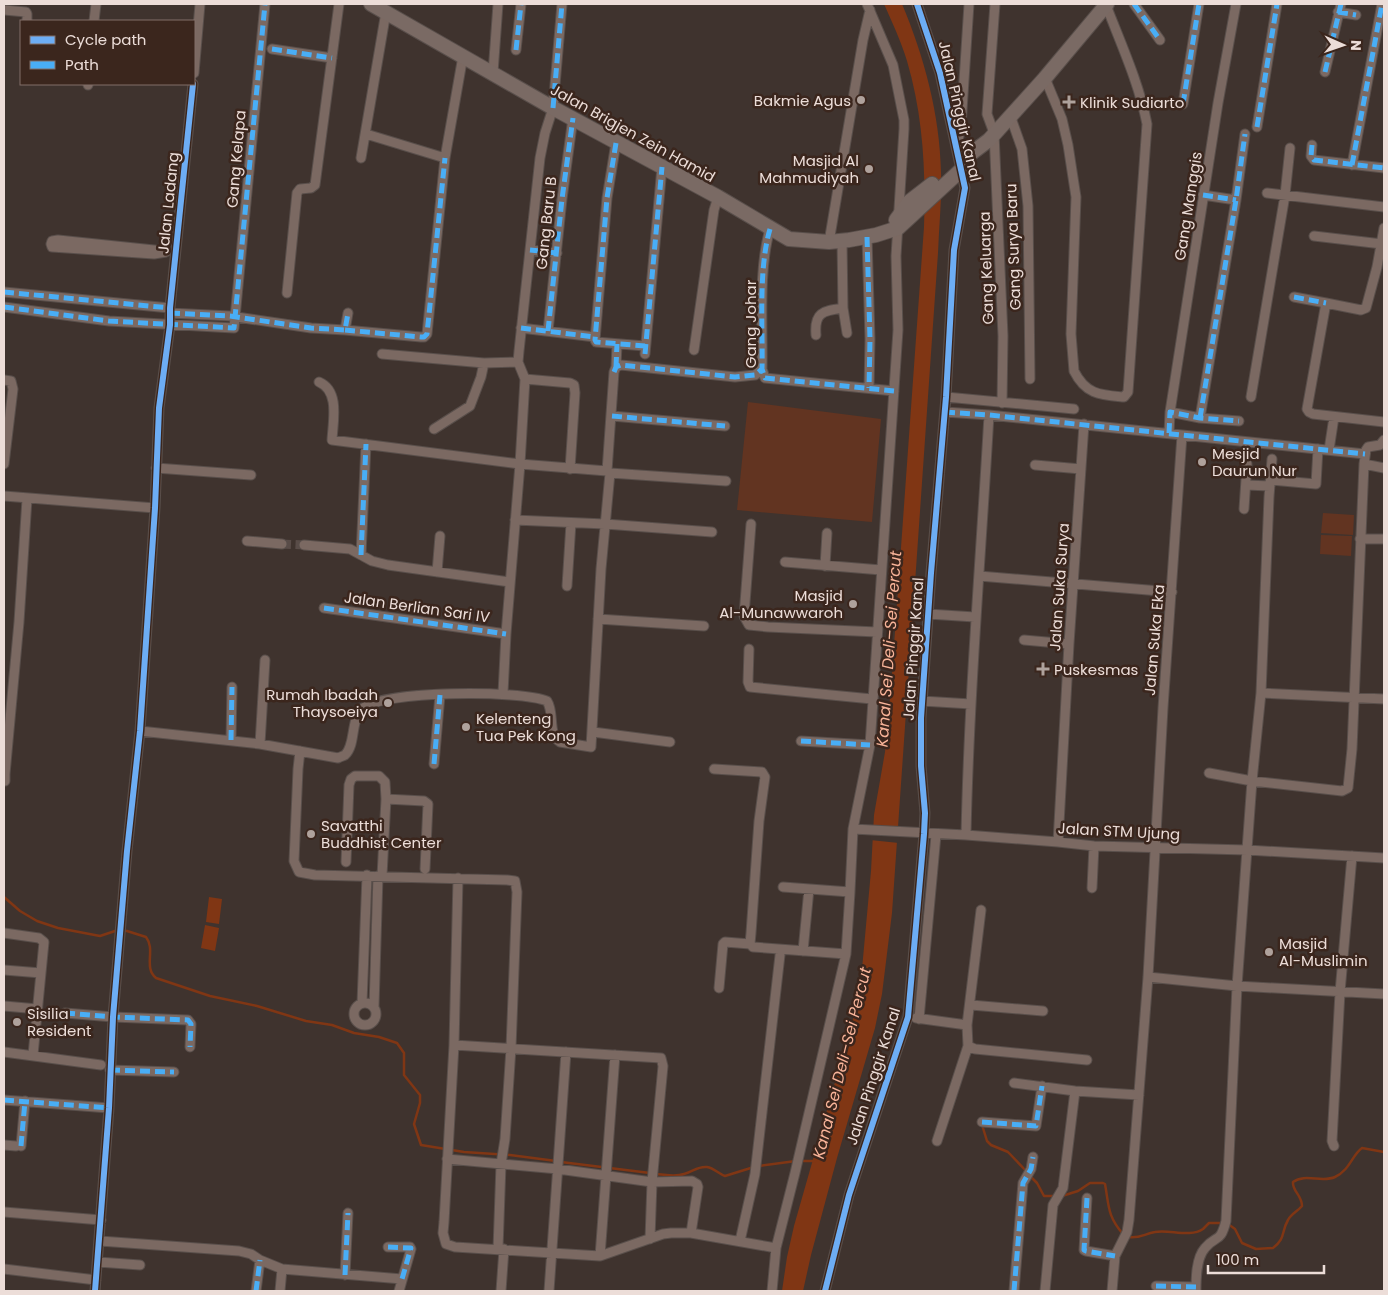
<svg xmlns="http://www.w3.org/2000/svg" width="1388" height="1295" font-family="Poppins,sans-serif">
	<rect width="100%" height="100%" fill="#3f332e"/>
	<path fill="#623421" d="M 748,402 L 881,419 L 872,522 L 737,510 Z
		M 1323,513 L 1354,515 L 1353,535 L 1321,533 Z
		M 1321,535 L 1352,536 L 1351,556 L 1320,554 Z"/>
	<path fill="#803614" d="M 884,4 L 902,4 C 924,56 940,115 941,172 C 942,199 939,226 938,253 L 892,913 L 882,994 L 875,1028 L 837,1158 L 811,1255 L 803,1291 L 782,1291 L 787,1257 L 794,1226 L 857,1005 L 861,980 L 871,871 L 874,815 L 885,752 L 891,687 L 924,227 C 926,171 923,115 907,61 C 901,41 892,22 884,4 Z
		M 209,897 L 222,899 L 219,924 L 206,922 Z
		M 205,925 L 219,928 L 215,951 L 201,948 Z"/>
	<path fill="#3f332e" d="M 871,826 L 900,828 L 899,843 L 870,840 Z"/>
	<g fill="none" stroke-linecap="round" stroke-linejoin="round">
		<path stroke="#803614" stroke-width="2.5" d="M 4,897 L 20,911 L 37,921 L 58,928 L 100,936 L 118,930 L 127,931 L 146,937 C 156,950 143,967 156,978 L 210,996 L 257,1006 L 306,1021 L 332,1025 L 354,1033 L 379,1037 L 397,1043 L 404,1053 L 404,1075 L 420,1095 L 420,1103 L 414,1124 L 421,1145 L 464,1152 L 510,1155 L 556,1161
			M 983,1128 L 987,1141 L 991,1145 L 1008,1152 L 1027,1172
			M 801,1161 L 815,1161
			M 561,1162 L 650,1173
			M 759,1166 L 796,1161
			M 656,1174 C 664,1175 676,1177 684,1174 C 693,1172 697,1166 707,1167 C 714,1168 719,1174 725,1176 L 754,1167
			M 1030,1176 L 1037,1183 L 1044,1196 L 1057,1196
			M 1062,1196 L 1078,1191 L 1090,1183 L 1103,1183 L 1105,1184 C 1109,1205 1107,1216 1123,1234
			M 1228,1224 L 1235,1229 L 1242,1243 L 1256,1249 L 1273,1248 C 1286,1238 1281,1232 1288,1220 C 1291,1214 1298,1211 1302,1206 C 1302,1195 1292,1191 1293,1182 C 1305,1173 1322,1183 1335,1177 C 1350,1170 1352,1155 1362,1148 L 1384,1152
			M 1128,1237 C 1139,1239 1144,1234 1155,1232 C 1169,1229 1190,1238 1203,1229 C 1205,1227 1207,1225 1209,1223 L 1223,1223"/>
		<path stroke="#594c48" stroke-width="9" stroke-dasharray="9 4.5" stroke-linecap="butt" d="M 282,544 L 304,545"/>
		<defs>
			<path id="minor" d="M 995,4 L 987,114 L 994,133 L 1003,336 L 1002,403
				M 1134,4 L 1160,40
				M 4,10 L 26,12 L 27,14 L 27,21
				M 1338,12 L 1356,15
				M 94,21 L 96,4
				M 272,49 L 332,58
				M 516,50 L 521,4
				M 1325,72 L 1341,4
				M 194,73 L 200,4
				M 493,73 L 498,4
				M 1045,78 L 1062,119 L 1068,145 L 1076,197 L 1071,334 L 1074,371 C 1086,395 1101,395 1124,397 L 1128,392 L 1147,124 C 1139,83 1121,44 1106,5
				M 88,85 L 88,84
				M 1183,104 L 1199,4
				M 1010,115 L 1022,149 L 1028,206 L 1030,379
				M 1257,127 L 1277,4
				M 366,134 L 445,158 L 463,56
				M 616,143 L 607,198 L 595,340 L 596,342 L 645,346
				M 957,145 L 961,126 L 969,4
				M 1312,145 L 1311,156 L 1314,160 L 1384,168
				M 361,158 L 386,12
				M 1352,165 L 1382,4
				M 1267,193 L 1384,207
				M 1203,195 L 1236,200
				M 1384,228 L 1377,267 L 1366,308 L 1361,310 L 1326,303 L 1307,409 L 1309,412 L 1313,414 L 1384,422
				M 770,229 C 758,270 763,327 762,369 L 765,378 L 894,391
				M 1314,236 L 1382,244
				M 867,237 L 870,339 L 869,388
				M 58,240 L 154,250 L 166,252 L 154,254 L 52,247 L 51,244 L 52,241 Z
				M 842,241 L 843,308 L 847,333
				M 829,242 L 863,40 L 870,10
				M 530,250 L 557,253
				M 4,292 L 170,308
				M 287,293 L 297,193 L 300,189 L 311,188 L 315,185 L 339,4
				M 1294,297 L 1326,303
				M 4,307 L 109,321 L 234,328 L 265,4
				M 170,313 L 230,316 L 311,328 L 345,330 L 348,313
				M 521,328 L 595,337
				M 345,330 L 421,337 L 424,337 L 427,334 L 445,158
				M 548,331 L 562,199 L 573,118
				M 816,335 C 814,312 823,311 843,308
				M 694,350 L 714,210 L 718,197
				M 382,354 L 484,363 L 518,362
				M 645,354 L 662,167
				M 616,367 L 617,344
				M 525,379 L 570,383 L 574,385 L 575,393 L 570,469
				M 4,380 L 11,381 L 13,389 L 4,464
				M 319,382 C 340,391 333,421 332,440 L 520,464 L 607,471
				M 946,397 L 1074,409
				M 1251,397 L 1285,195 L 1290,148
				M 945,412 L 989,415 L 1365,454
				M 1170,412 L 1200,418 L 1239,421
				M 612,416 L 725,426
				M 1200,418 L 1236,200 L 1245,134
				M 434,429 L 470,406 L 481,377 L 484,363
				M 1169,433 L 1170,412 L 1218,103 L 1236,4
				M 1329,450 L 1334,417
				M 1364,464 L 1384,468
				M 1035,465 L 1081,469
				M 156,468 L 251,475
				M 610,473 L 726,481
				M 1271,480 L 1316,484 L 1318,449
				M 1246,485 L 1270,486
				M 4,496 L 155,508
				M 1244,509 L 1247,464
				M 515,520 L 605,524 L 712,532
				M 751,524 L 744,616 L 749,625 L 768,627 L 877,632
				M 1360,539 L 1384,539
				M 247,541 L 282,544
				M 304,545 L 350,549 L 372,561 L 388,565 L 510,582
				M 361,555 L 366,444
				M 785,562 L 881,570
				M 825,566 L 827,533
				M 437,572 L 440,536
				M 979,576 L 1172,592
				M 567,586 L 571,523
				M 324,608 L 506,634
				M 928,614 L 975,617
				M 598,619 L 704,626
				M 1024,640 L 1069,644
				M 749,649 L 748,682 L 750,687 L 872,699
				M 503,693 L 506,634 L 520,464 L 525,379 L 518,362 L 519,351 L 540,158 L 545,133 L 553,108 L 562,4
				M 1261,693 L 1384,699
				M 922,701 L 971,704
				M 140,731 L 260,744 L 338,758 C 340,757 343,756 345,755 C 356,745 350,721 362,709 C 381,690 522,690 547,701 C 555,713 547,734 560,742 L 591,747 L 601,569 L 610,473 L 607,471 L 614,372 L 616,367 L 621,365 L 735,377 L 755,375 L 762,369
				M 593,732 L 670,742
				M 231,740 L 232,687
				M 801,741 L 870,745
				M 260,744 L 265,660
				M 300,751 L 298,769 L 294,861 L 299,872 L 315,875 L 507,880 L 515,881 L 517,892 L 511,1048 L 505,1139 L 501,1164 L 498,1249
				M 434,764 L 440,695
				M 714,769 L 762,772 L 765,777 L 759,821 L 751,933 L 750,944 L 753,947 L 846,954
				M 1209,773 L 1252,781 L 1342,791 L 1348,788 L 1352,749 L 1364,464 L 1366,450 L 1368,447 L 1380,445 L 1384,440
				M 5,781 L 5,774 L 19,622 L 27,499
				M 853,829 L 966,835 L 1058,842 L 1094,846 L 1247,850 L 1384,858
				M 966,835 C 969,695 981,555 989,415
				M 1058,842 L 1069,644 L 1084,424
				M 346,862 L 349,785 L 351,779 L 355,776 L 379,776 L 385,782 L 386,799
				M 382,876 L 386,799 L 424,801 L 428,804 L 425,869
				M 783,887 L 850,892
				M 1092,888 L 1094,846
				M 4,933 L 39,938 L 44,942 L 33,1055
				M 803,951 L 809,889
				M 4,970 L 41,973
				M 1148,977 L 1237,986 L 1384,994
				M 719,988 L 723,944 L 725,942 L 750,944
				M354 1014a11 11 0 1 1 22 0a11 11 0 1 1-22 0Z
				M 362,1003 L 367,875
				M 971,1005 L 1043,1011
				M 4,1006 L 38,1009
				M 374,1007 L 378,876
				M 65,1013 L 113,1017 L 188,1020 L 191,1024 L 190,1047
				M 916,1018 L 967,1025 L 981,910
				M 919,1019 L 936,835
				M 967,1025 L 968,1046 L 975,1049 L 1087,1060
				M 454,1045 L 458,878
				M 4,1052 L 101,1065
				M 110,1070 L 174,1072
				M 1014,1083 L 1075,1091 L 1139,1095
				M 4,1100 L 109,1108
				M 982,1122 L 1036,1126 L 1042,1086
				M 937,1141 L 968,1046
				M 4,1145 L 16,1146
				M 21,1146 L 25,1101
				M 1334,1146 L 1332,1141 L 1340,992 L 1352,856
				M 447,1159 L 558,1169 L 652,1182 L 692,1181 L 697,1184 L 698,1187 L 691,1233
				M 1087,1198 L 1084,1250 L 1086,1251 L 1115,1256
				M 4,1212 L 101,1220
				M 650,1239 L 652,1182 L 663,1066 L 661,1058 L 454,1045 L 444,1222 L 443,1233 L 446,1244 L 455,1247 L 600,1256 L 663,1234 L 671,1233 L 691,1233 L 776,1248
				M 100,1241 L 239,1251 L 251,1254 L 260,1260 L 282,1269 L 402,1279
				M 740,1241 L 755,1174 L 780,955
				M 388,1247 L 410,1247 L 411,1249 L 399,1291
				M 600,1256 L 615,1055
				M 98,1262 L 140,1265
				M 4,1269 L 96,1280
				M 345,1275 L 348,1213
				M 1156,1286 L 1196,1287
				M 95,1291 L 109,1108 L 113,1017 L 127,851 L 140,731 L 155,508 L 159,408 L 170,325 L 170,308 L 193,84
				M 256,1291 L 260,1260
				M 280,1291 L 282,1269
				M 501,1291 L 504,1249
				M 549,1291 L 566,1052
				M 772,1291 L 776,1248 L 795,1173 L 846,954 L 850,892 L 853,829 L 870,745 L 898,330 L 896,256 L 904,129 L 904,120 L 893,65 L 867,4
				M 825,1291 L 849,1195 L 908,1017 L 924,834 L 925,813 L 921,766 L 921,718 L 931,573 L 946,397 L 954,250 L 965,188 L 940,73 L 917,4
				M 1014,1291 L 1023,1183 L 1031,1169 L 1033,1157
				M 1045,1291 L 1053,1205 L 1063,1188 L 1075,1091
				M 1112,1291 L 1115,1256 L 1127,1232 L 1129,1220 L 1148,977 L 1163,708 L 1182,435
				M 1196,1291 C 1196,1279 1196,1258 1205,1248 C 1217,1234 1220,1244 1226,1221 L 1237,986 L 1252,781 L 1261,693 L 1269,497 L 1272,459"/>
			<path id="primary" d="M 371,4 L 553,108 L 718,197 L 789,239 L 829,242 L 849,240 L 876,235 L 898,228 L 961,170 L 971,153
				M 965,158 L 989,140 L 1045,78 L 1107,4
				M 896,220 L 910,201 L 932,184"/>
		</defs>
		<use href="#minor" stroke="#594f4b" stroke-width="11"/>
		<use href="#primary" stroke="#594f4b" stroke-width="16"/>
		<use href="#minor" stroke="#7b6962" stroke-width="9"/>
		<use href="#primary" stroke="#7a6a64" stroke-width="14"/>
		<path stroke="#49aef6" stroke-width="5" stroke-dasharray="10 5" stroke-linecap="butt" d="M 1134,4 L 1160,40
			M 1338,12 L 1356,15
			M 272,49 L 332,58
			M 516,50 L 521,4
			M 1325,72 L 1341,4
			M 1183,104 L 1199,4
			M 553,108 L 562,4
			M 1257,127 L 1277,4
			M 616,143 L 607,198 L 595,340 L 596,342 L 645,346
			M 1312,145 L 1311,156 L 1314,160 L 1384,168
			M 1352,165 L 1382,4
			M 1203,195 L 1236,200
			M 770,229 C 758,270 763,327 762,369 L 765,378 L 894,391
			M 867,237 L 870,339 L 869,388
			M 530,250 L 557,253
			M 4,292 L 170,308
			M 1294,297 L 1326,303
			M 4,307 L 109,321 L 234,328 L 265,4
			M 170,313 L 230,316 L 311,328 L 345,330 L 348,313
			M 521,328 L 595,337
			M 345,330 L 421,337 L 424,337 L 427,334 L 445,158
			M 548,331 L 562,199 L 573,118
			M 645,354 L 662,167
			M 616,367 L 617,344
			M 614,372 L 616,367 L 621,365 L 735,377 L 755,375 L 762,369
			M 945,412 L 989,415 L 1365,454
			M 612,416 L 725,426
			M 1200,418 L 1236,200 L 1245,134
			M 1169,433 L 1170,412 L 1200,418 L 1239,421
			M 361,555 L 366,444
			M 324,608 L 506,634
			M 231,740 L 232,687
			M 801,741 L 870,745
			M 434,764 L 440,695
			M 65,1013 L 113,1017 L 188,1020 L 191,1024 L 190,1047
			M 110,1070 L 174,1072
			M 4,1100 L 109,1108
			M 982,1122 L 1036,1126 L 1042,1086
			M 21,1146 L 25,1101
			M 1087,1198 L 1084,1250 L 1086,1251 L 1115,1256
			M 388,1247 L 411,1248 L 402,1279
			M 345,1275 L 348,1213
			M 1156,1286 L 1196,1287
			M 256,1291 L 260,1260
			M 1014,1291 L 1023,1183 L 1031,1169 L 1033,1157"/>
		<defs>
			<path id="cycleway" d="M 95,1291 L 109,1108 L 113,1017 L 127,851 L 140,731 L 155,508 L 159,408 L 170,325 L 170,308 L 193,84
				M 825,1291 L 849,1195 L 908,1017 L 924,834 L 925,813 L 921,766 L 921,718 L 931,573 L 946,397 L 954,250 L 965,188 L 940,73 L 917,4"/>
		</defs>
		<use href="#cycleway" stroke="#3b261d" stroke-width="9"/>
		<use href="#cycleway" stroke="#6dadf4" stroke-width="6"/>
	</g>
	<g fill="#afa29c" stroke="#3b261d" stroke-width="2">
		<circle cx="861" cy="100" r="5"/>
		<path d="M1066.5 94.5h5v5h5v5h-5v5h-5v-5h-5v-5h5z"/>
		<circle cx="869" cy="169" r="5"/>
		<circle cx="1202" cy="462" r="5"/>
		<circle cx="853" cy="604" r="5"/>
		<path d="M1040.5 661.5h5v5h5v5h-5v5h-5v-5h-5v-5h5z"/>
		<circle cx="388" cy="703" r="5"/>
		<circle cx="466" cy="727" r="5"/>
		<circle cx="311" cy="834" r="5"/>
		<circle cx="1269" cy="952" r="5"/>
		<circle cx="17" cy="1022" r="5"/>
	</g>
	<g text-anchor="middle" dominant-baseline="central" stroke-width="5" stroke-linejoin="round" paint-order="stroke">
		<g font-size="15" fill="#ecddd8" stroke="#3b261d" text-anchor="start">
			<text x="851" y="100" text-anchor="end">Bakmie Agus</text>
			<text x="1080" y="102">Klinik Sudiarto</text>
			<text x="859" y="160" text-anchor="end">Masjid Al<tspan x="859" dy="17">Mahmudiyah</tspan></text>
			<text x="1212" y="453">Mesjid<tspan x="1212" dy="17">Daurun Nur</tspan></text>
			<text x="843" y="595" text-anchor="end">Masjid<tspan x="843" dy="17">Al-Munawwaroh</tspan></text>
			<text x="1054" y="669">Puskesmas</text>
			<text x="378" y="694" text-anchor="end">Rumah Ibadah<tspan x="378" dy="17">Thaysoeiya</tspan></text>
			<text x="476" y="718">Kelenteng<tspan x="476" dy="17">Tua Pek Kong</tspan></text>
			<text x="321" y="825">Savatthi<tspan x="321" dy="17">Buddhist Center</tspan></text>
			<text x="1279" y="943">Masjid<tspan x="1279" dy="17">Al-Muslimin</tspan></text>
			<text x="27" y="1013">Sisilia<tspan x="27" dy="17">Resident</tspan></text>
		</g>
		<g font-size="15" fill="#ecddd8" stroke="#3b261d">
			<text transform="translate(960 111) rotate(77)">Jalan Pinggir Kanal</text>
			<text transform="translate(633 133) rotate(29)">Jalan Brigjen Zein Hamid</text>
			<text transform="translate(236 159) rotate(-85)">Gang Kelapa</text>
			<text transform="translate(168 203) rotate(-84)">Jalan Ladang</text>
			<text transform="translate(1188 206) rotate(-81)">Gang Manggis</text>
			<text transform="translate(546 223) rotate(-84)">Gang Baru B</text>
			<text transform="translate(1013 247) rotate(-92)">Gang Surya Baru</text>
			<text transform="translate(986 268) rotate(-92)">Gang Keluarga</text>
			<text transform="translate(750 324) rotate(-90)">Gang Johar</text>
			<text transform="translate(1059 587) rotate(-86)">Jalan Suka Surya</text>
			<text transform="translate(417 607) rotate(8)">Jalan Berlian Sari IV</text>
			<text transform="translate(1154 640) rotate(-85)">Jalan Suka Eka</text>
			<text transform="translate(913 649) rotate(-86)">Jalan Pinggir Kanal</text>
			<text transform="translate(1119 831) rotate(3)">Jalan STM Ujung</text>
			<text transform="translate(873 1076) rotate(-72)">Jalan Pinggir Kanal</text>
		</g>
		<g font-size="16" font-style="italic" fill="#f9b499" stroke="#3b261d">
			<text transform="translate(889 649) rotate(-86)">Kanal Sei Deli–Sei Percut</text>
			<text transform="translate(842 1063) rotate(-76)">Kanal Sei Deli–Sei Percut</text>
		</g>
	</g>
	<rect width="1388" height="1295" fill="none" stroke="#ecddd8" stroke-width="10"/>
	<rect x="20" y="20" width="175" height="65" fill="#3b261d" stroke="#826f68"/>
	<rect x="30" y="36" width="25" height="8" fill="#6dadf4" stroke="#826f68"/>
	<text x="65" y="45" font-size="15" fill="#ecddd8">Cycle path</text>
	<rect x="30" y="61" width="25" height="8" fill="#49aef6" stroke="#826f68"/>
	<text x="65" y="70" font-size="15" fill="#ecddd8">Path</text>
	<g transform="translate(1343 45) rotate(92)" stroke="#3b261d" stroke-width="4" paint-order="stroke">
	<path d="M0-4L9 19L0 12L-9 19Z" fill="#ecddd8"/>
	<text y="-8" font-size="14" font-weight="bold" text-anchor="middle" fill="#ecddd8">N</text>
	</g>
	<path d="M1208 1265v8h116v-8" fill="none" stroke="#ecddd8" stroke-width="2.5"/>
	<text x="1216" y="1265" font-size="15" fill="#ecddd8" stroke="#3b261d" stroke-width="4" paint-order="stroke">100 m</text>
</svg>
